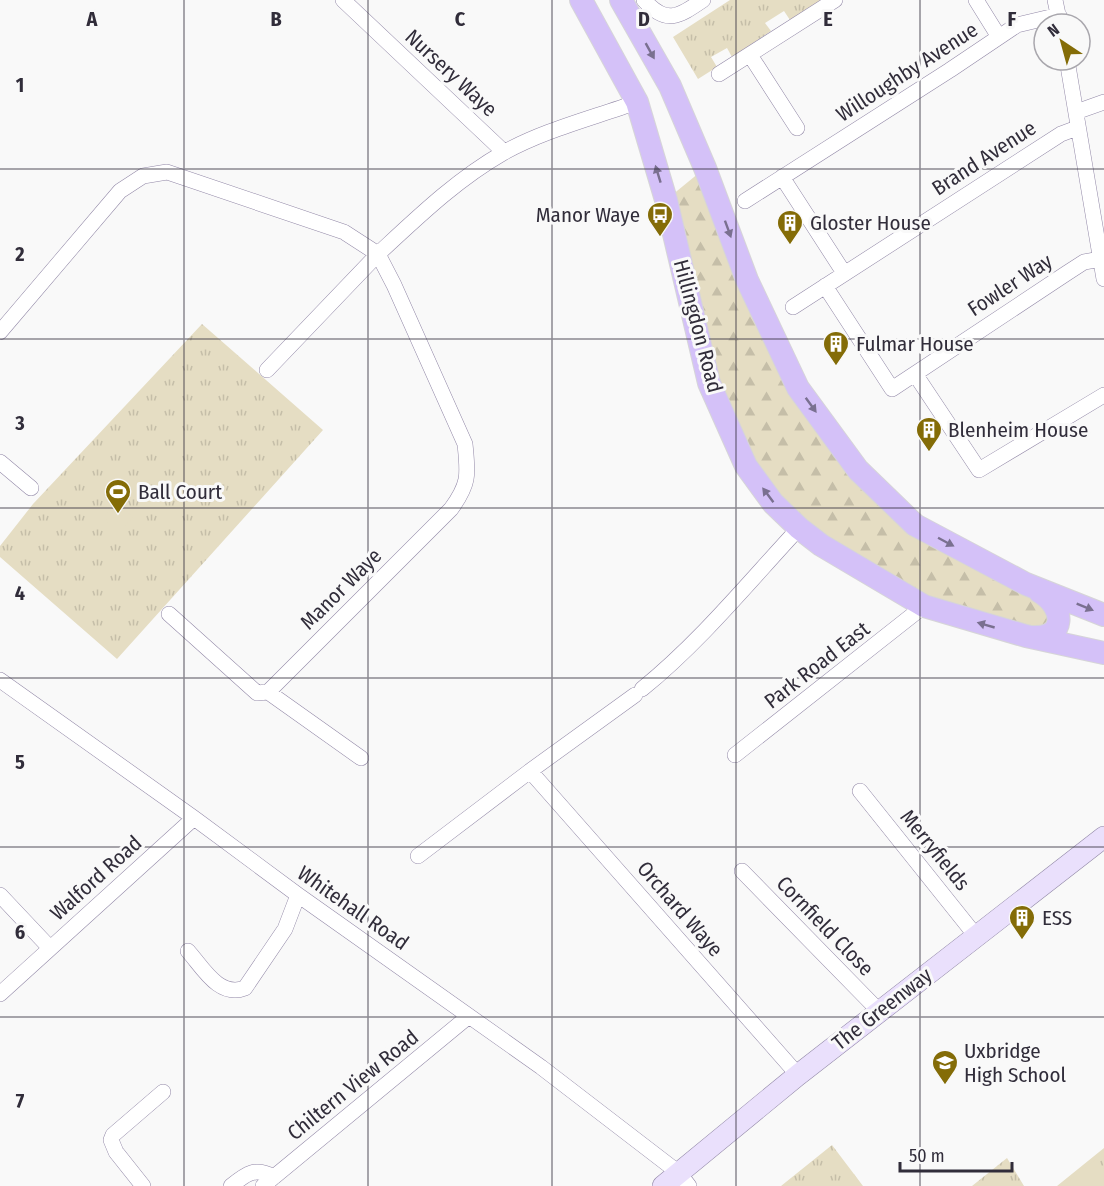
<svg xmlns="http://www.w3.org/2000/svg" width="1104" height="1186" font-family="'Fira Sans Condensed',sans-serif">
	<defs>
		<pattern id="grass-tufts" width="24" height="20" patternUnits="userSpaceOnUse" patternTransform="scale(1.5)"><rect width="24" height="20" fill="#e5ddc3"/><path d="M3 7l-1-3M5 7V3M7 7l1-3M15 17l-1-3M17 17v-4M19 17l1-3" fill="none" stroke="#c5bea8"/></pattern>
		<pattern id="forest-firs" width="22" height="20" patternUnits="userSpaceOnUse" patternTransform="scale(1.5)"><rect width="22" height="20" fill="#e5ddc3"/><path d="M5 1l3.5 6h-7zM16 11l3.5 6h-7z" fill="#c5bea8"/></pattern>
	</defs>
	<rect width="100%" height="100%" fill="#f9f9f9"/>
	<path fill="url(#grass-tufts)" d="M 730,0 L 821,0 L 790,20 L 784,11 L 765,23 L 771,31 L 732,57 L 727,48 L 711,57 L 717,67 L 698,79 L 673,37 Z
		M 202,324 L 323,430 L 117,659 L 0,557 L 0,546 L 33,504 Z
		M 832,1145 L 863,1186 L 781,1186 Z
		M 1104,1148 L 1104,1186 L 1057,1186 Z
		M 1007,1158 L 1024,1186 L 972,1186 Z"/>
	<path fill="url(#forest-firs)" d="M 705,168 L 798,388 L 915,525 L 1045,595 L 1049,635 L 924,606 L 773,503 L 709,383 L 666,200 Z"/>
	<path fill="#e5ddc3" d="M 116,501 L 133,517 L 125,526 L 116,529 L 108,525 L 105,516 Z
		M 1096,1159 L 1104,1169 L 1104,1186 L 1074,1186 L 1069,1181 Z
		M 854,1174 L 862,1186 L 838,1186 Z"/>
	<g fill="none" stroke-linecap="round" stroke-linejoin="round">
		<defs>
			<path id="street" d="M 343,0 L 504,152
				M 644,0 C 666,25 678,17 703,0
				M 976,0 L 999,37
				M 1055,0 L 1060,24
				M 750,55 L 797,128
				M 1067,60 L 1104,279
				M 719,74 L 835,0
				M 1076,112 L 1104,102
				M 782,177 L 844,273
				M 745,201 L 950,70 L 1017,25 L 1059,15
				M 825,286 L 892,389 L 1067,273 L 1084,262 L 1101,259
				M 793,307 L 1061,134 L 1077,128
				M 0,332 L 120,191 L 143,176 L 167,172 L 344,232 L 378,254 L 267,370
				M 915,374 L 979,470 L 1104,395
				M 0,462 L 31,488
				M 169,614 L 257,693 L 268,692 L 451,509 C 470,483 468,474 465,444 L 394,285 L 378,254 C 418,217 456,180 503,153 C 544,130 593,118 637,102
				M 0,680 L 194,818 L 298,895 L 541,1067 L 679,1173 L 689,1186
				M 642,689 C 700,642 748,583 799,528
				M 268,692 L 361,758
				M 735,755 L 924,606
				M 530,771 L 635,695
				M 860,791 L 976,936
				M 418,856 L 530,771 L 798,1075
				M 742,871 L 879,1011
				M 0,895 L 50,948
				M 188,951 C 203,968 219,998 245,988 L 285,929 L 298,895
				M 0,994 L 194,818
				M 143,1186 L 116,1152 L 111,1140 L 113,1135 L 163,1092
				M 231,1186 C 247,1173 255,1167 274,1177
				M 263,1186 L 469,1016"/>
			<path id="secondary" d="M 663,1186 L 798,1075 L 1104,837"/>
			<path id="primary" d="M 581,0 L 637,102 L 666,200 L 709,383 L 746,466 L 773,503 L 799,528 L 821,545 L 924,606 L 1026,636 L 1104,653
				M 621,0 L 670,86 L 705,168 L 747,280 L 798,388 L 858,470 L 915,525 L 1026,584 L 1104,615
				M 1032,637 C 1067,639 1065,607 1040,592"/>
		</defs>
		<use href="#street" stroke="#9288a7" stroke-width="16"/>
		<use href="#secondary" stroke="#9288a7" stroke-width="22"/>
		<use href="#primary" stroke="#d6d5d8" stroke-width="24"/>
		<use href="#street" stroke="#fff" stroke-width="15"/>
		<use href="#secondary" stroke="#eae0fc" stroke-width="21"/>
		<use href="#primary" stroke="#d4c1f8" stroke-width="22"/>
	</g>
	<defs><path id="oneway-solid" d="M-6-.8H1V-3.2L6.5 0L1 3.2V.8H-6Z" transform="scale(1.5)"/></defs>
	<g fill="#7a7090">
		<use href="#oneway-solid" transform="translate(650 51) rotate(61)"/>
		<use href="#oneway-solid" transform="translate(658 174) rotate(-107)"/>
		<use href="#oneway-solid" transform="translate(728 229) rotate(70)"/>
		<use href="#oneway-solid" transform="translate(811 405) rotate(54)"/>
		<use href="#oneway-solid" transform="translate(768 495) rotate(-127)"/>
		<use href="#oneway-solid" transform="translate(946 542) rotate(28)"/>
		<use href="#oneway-solid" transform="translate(1085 607) rotate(22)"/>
		<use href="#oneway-solid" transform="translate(986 625) rotate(-164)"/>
	</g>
	<path fill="none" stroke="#312d3a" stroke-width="1.5" stroke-opacity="0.55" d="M 184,0 L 184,1186M 368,0 L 368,1186M 552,0 L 552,1186M 736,0 L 736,1186M 920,0 L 920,1186M 0,169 L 1104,169M 0,339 L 1104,339M 0,508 L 1104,508M 0,678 L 1104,678M 0,847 L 1104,847M 0,1017 L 1104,1017"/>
	<defs>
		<symbol id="bus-pin" viewBox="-11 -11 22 30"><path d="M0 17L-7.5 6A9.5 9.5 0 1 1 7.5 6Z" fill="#846c07" stroke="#f9f9f9"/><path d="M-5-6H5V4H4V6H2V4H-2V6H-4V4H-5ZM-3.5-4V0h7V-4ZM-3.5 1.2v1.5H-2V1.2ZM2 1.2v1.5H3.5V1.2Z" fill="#fff"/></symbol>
		<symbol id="building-pin" viewBox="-11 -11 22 30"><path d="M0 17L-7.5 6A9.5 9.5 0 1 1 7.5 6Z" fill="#846c07" stroke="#f9f9f9"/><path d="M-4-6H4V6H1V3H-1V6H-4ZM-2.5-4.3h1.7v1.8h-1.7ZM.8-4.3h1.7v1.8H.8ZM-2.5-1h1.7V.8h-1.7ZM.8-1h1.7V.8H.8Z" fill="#fff"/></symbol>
		<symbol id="stadium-pin" viewBox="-11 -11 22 30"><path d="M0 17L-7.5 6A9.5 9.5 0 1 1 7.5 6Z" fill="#846c07" stroke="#f9f9f9"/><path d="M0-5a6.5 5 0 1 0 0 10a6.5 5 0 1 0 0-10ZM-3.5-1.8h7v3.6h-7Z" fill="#fff"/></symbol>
		<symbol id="school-pin" viewBox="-11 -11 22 30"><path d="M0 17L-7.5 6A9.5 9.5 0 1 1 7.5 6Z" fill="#846c07" stroke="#f9f9f9"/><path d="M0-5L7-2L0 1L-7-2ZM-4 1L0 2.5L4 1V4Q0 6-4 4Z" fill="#fff"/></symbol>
	</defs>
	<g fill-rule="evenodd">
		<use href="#bus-pin" x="645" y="200" width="30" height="40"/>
		<use href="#building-pin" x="775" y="208" width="30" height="40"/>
		<use href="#building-pin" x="821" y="329" width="30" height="40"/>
		<use href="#building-pin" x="914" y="415" width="30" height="40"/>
		<use href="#stadium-pin" x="103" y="477" width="30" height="40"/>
		<use href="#building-pin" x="1007" y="903" width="30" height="40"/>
		<use href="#school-pin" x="930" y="1048" width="30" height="40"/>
	</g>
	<g text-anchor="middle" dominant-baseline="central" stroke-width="6" stroke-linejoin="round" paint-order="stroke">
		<g font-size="21" fill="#312d3a" stroke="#f9f9f9">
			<text transform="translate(907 72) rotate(-33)">Willoughby Avenue</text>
			<text transform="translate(451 73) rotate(43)">Nursery Waye</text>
			<text transform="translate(984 158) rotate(-33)">Brand Avenue</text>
			<text transform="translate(1010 285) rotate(-33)">Fowler Way</text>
			<text transform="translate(698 326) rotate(75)">Hillingdon Road</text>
			<text transform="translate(341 589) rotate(-45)">Manor Waye</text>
			<text transform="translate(817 665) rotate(-38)">Park Road East</text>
			<text transform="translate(935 850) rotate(51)">Merryfields</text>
			<text transform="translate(96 878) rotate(-42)">Walford Road</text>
			<text transform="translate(353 908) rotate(35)">Whitehall Road</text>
			<text transform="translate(680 909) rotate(49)">Orchard Waye</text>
			<text transform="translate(825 926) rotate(46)">Cornfield Close</text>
			<text transform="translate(882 1009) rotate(-38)">The Greenway</text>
			<text transform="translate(353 1085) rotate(-39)">Chiltern View Road</text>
		</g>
		<g font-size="21" fill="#312d3a" stroke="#f9f9f9" text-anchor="start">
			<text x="640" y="215" text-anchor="end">Manor Waye</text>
			<text x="810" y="223">Gloster House</text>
			<text x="856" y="344">Fulmar House</text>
			<text x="948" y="430">Blenheim House</text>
			<text x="138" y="492">Ball Court</text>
			<text x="1042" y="918">ESS</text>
			<text x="964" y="1051">Uxbridge<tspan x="964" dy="24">High School</tspan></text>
		</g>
	</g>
	<g font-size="20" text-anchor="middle" font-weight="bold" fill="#312d3a" stroke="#f9f9f9" stroke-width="6" stroke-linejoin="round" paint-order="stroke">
		<text x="92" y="26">A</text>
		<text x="276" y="26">B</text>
		<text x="460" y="26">C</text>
		<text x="644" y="26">D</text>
		<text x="828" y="26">E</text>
		<text x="1012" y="26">F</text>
		<text x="20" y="92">1</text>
		<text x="20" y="261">2</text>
		<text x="20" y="430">3</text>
		<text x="20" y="600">4</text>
		<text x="20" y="769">5</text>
		<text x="20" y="939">6</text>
		<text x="20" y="1108">7</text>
	</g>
	<g transform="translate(1062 42) rotate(324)"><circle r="28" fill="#f9f9f9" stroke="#a9a7ad" stroke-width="1.5"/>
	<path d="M0-4.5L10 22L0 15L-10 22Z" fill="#846c07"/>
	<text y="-9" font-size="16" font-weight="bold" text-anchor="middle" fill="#312d3a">N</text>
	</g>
	<path d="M900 1162v9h112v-9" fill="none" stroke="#312d3a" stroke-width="3"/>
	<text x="909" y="1162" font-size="18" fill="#312d3a" stroke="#f9f9f9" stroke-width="4.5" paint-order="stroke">50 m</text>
</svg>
